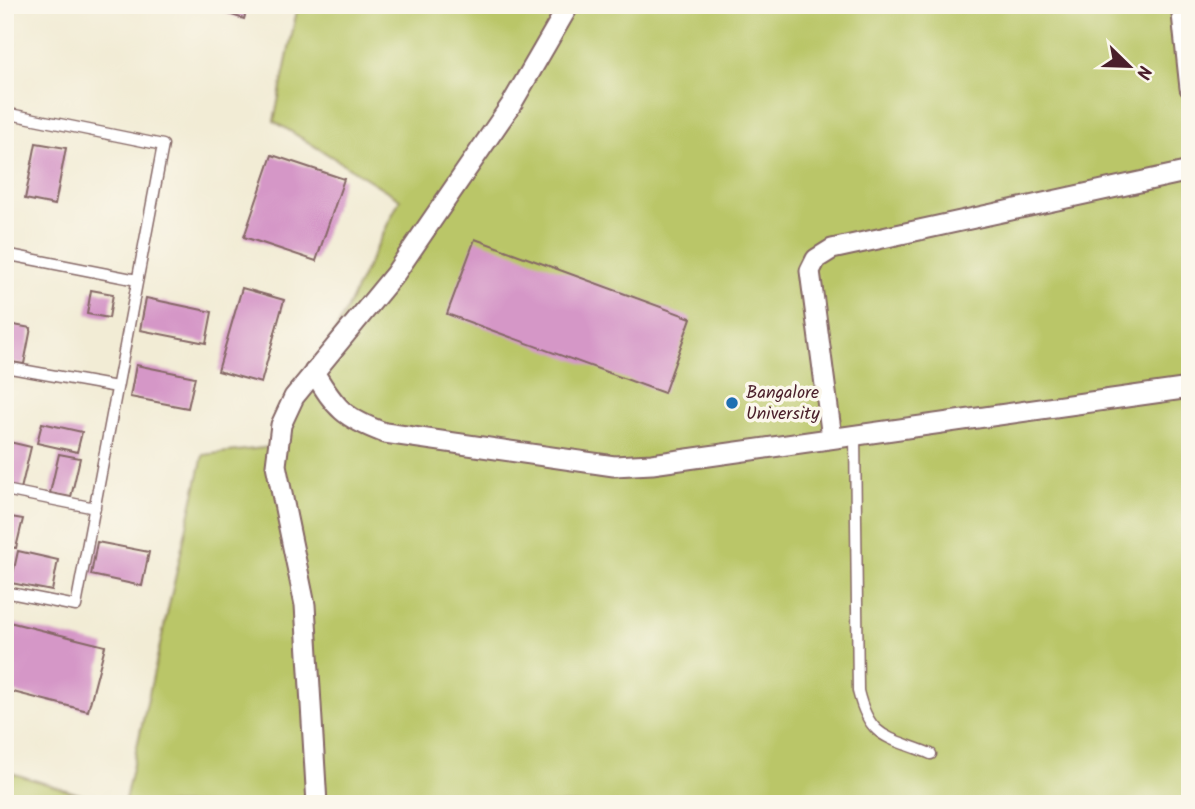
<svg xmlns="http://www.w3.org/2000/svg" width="1195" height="809" font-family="Kalam,sans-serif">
	<rect width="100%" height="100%" fill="#fbf7ec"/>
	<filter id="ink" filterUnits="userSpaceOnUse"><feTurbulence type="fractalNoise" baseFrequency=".0143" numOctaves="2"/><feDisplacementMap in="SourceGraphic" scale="14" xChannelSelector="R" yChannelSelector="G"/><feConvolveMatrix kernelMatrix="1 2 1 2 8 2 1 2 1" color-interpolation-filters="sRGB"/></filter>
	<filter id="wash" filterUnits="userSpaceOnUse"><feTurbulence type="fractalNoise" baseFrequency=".00686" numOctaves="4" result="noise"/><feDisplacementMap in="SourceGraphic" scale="28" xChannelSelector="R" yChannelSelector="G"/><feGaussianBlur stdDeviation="1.57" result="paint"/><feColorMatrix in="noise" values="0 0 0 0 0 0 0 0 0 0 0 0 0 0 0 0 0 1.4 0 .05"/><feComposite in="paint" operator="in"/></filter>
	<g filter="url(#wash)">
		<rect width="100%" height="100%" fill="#f2ecd5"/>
		<path fill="#bac667" stroke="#827249" stroke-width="2" d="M 298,5 L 1190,5 L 1190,804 L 124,804 L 203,455 L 271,447 L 329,345 L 400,199 L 274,121 Z
			M 5,771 L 111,804 L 5,804 Z"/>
		<g id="blocks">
			<path fill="#d597c7" d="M 201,5 L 248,5 L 244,19 Z
				M 36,143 L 66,148 L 55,205 L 25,199 Z
				M 272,155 L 344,179 L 316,261 L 244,237 Z
				M 475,239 L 691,318 L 664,393 L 447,314 Z
				M 5,273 L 13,274 L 7,309 L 5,309 Z
				M 242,288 L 284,300 L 261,383 L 218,371 Z
				M 91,290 L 113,294 L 109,318 L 87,314 Z
				M 146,298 L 212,312 L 206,343 L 140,330 Z
				M 8,324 L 31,328 L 24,364 L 5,361 Z
				M 136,365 L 195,377 L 188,408 L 130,397 Z
				M 42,423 L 82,432 L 77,452 L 37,443 Z
				M 5,441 L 31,447 L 21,489 L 5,485 Z
				M 59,454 L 80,458 L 71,497 L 50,493 Z
				M 5,516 L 23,519 L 16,548 L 5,546 Z
				M 97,542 L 149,552 L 142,586 L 91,575 Z
				M 18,551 L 58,560 L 52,591 L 11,583 Z
				M 5,621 L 105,646 L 88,711 L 5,690 Z"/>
		</g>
	</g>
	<g filter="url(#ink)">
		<use href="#blocks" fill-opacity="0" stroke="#856766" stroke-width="2"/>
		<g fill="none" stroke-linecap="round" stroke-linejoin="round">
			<defs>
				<path id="service" d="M 5,113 L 163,145 L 76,606 L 5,592
					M 5,254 L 137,280
					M 5,367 L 117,387
					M 855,435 L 858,691 C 870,740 887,736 931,754
					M 5,490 L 95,508"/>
				<path id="minor" d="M 1181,5 L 1190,88
					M 314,372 C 336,409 344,418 385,433 L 614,466 L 652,464 L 1190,388
					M 832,438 L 810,271 L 816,259 L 832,249 L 1190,171
					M 317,804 L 305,605 L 276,465 L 281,425 L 294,397 L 395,274 L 511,105 L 569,5"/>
			</defs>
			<use href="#service" stroke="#856766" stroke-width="13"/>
			<use href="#minor" stroke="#856766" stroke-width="23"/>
			<use href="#service" stroke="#fff" stroke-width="10"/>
			<use href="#minor" stroke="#fff" stroke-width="19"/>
		</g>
	</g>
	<circle fill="#1f6fb2" stroke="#fbf7ec" stroke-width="2.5" cx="732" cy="403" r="7"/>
	<g text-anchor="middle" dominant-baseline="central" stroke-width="7" stroke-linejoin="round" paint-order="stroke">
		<g font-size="18" fill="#4a1f2b" stroke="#fbf7ec" text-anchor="start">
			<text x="746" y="393">Bangalore<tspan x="746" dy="21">University</tspan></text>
		</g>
	</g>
	<rect width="1195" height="809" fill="none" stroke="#fbf7ec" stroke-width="28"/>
	<g transform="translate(1129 66) rotate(113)" stroke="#fbf7ec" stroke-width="5" paint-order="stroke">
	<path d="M0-5L12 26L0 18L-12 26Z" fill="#4a1f2b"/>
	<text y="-10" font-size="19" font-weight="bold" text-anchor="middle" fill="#4a1f2b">N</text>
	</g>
</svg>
